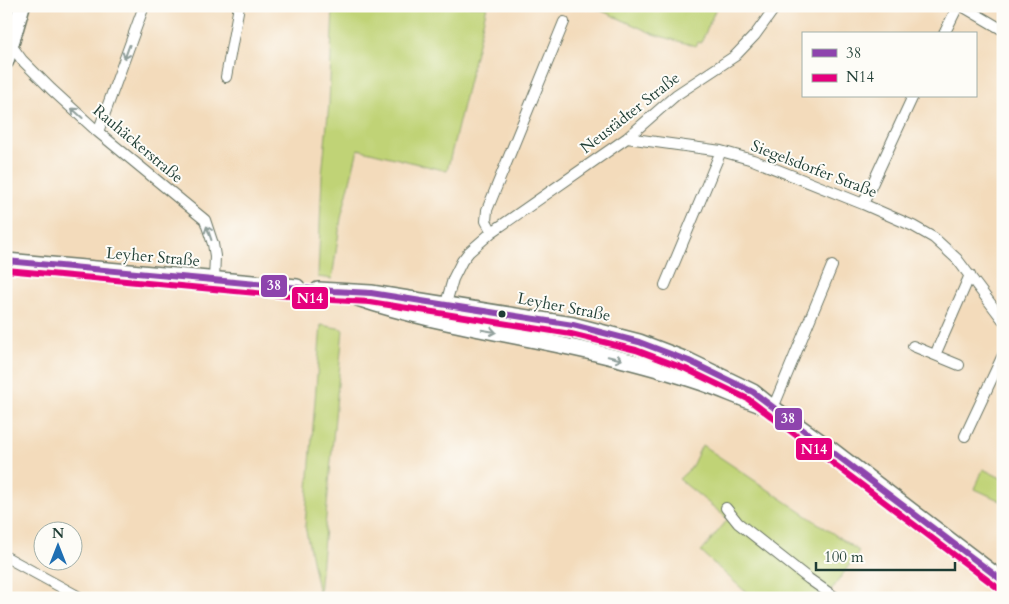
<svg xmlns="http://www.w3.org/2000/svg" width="1009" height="604" font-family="Cardo,serif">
	<rect width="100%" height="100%" fill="#fdfcf7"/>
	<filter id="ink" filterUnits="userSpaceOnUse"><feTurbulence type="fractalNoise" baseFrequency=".02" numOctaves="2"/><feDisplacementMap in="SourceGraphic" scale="10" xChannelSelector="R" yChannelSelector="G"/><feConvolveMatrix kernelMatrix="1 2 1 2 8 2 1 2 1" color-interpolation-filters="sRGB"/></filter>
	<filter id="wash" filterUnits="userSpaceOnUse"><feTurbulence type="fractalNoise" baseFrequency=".0096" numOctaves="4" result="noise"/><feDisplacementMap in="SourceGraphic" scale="20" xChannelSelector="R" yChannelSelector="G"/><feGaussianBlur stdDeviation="1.12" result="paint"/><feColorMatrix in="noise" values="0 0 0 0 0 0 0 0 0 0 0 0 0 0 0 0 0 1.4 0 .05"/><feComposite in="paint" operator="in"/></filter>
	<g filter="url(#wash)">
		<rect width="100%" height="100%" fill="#f3dbbb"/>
		<path fill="#c0d376" stroke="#708855" d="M 333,6 L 487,6 L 447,171 L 358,149 L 341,218 L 332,279 L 318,277 L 322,175 L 329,104 Z
			M 562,6 L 717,6 L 701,43 L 698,42 L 696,46 L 656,35 L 591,6 Z
			M 457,314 L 561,330 L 563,335 L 561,338 L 466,321 Z
			M 321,325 L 343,329 L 319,594 L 305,526 Z
			M 609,344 L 619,345 L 694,372 L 607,351 Z
			M 702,445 L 859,551 L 826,598 L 746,598 L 748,594 L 701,552 L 728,519 L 679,479 L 691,468 Z
			M 983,469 L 1003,479 L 1003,502 L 975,489 Z"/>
	</g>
	<g filter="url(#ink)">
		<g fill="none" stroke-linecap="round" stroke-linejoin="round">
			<defs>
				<path id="street" d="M 962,6 L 1003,30
					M 944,34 L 958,6
					M 8,41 L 22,60 L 51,89 L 98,132 L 205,220 L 213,244 L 215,256 L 214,280
					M 226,77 L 239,6
					M 98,132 L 144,6
					M 627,138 L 721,151 L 753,160 L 863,204 L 913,226 L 934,238 L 957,259 L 1003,320
					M 863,204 L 913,96
					M 492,232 L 486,221 L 487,210 L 564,22
					M 665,285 L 721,151
					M 441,321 L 453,279 L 462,261 L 469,252 L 492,232 L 627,138 L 676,95 L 735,56 L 755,35 L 776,6
					M 913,346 L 959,365
					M 935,355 L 970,275
					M 773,408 L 832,266
					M 965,436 L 1003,355
					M 726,508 L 738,523 L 809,579 L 836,598
					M 6,557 L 81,598"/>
				<path id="secondary" d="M 6,61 L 22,6
					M 6,261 L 297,287
					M 318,290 L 371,293 L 573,325 L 639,342 L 689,361 L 753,392 L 773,408 L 825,445 L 1003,581
					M 357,298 C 438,325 522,335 604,355 C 637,363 671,372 703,383 C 724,390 745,400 767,407"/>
			</defs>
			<use href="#street" stroke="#697463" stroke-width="12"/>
			<use href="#secondary" stroke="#697463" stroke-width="18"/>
			<use href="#street" stroke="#fff" stroke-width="10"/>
			<use href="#secondary" stroke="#fff" stroke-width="15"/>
			<defs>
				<path id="bus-1" d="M 6,261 L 333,291 L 371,293 L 573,325 L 639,342 L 689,361 L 753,392 L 1003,581"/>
				<path id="bus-2" d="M 6,270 L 332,300 L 370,302 L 571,334 L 636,350 L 686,369 L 748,399 L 998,588"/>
			</defs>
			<use href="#bus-1" stroke="#fdfcf7" stroke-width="10"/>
			<use href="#bus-2" stroke="#fdfcf7" stroke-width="10"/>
			<use href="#bus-1" stroke="#8e44ad" stroke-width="6"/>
			<use href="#bus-2" stroke="#e5007d" stroke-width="6"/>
		</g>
		<defs><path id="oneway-shaft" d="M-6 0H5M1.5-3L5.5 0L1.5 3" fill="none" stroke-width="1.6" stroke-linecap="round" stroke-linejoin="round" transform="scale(1.25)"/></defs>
		<g stroke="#8f9e9a">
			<use href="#oneway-shaft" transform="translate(127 52) rotate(110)"/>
			<use href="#oneway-shaft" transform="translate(77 113) rotate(-138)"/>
			<use href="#oneway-shaft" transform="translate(209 233) rotate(-109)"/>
			<use href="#oneway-shaft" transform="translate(489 331) rotate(10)"/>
			<use href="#oneway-shaft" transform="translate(615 358) rotate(14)"/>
		</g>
	</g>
	<circle fill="#1f3d34" stroke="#fdfcf7" stroke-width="2" cx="502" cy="314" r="4.5"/>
	<g text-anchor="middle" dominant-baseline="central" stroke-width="4" stroke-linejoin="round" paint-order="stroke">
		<g font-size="16" fill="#1f3d34" stroke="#fdfcf7">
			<text transform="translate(630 113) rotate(-38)">Neustädter Straße</text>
			<text transform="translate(138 144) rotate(40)">Rauhäckerstraße</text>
			<text transform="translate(814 169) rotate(21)">Siegelsdorfer Straße</text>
			<text transform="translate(153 257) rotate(5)">Leyher Straße</text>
			<text transform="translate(564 307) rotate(11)">Leyher Straße</text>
		</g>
	</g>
	<g stroke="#fdfcf7" stroke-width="2">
		<rect x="260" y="274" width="28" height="24" rx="5" fill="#8e44ad"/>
		<rect x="291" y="286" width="38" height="24" rx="5" fill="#e5007d"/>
		<rect x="774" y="407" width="29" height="24" rx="5" fill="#8e44ad"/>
		<rect x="795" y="437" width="38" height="24" rx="5" fill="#e5007d"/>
	</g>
	<g font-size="14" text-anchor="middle" font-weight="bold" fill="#fff">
		<text x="274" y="290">38</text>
		<text x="310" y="303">N14</text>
		<text x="788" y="423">38</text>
		<text x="814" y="454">N14</text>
	</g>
	<rect width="1009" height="604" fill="none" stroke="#fdfcf7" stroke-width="25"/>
	<rect x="802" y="32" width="175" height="65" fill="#fdfcf7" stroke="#a4b0a9"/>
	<rect x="812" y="49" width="25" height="8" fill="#8e44ad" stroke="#a4b0a9"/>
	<text x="846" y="58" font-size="15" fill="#1f3d34">38</text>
	<rect x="812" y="74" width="25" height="8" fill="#e5007d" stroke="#a4b0a9"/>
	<text x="846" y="82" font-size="15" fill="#1f3d34">N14</text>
	<g transform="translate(58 546)"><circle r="24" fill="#fdfcf7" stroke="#a4b0a9"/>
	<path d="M0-4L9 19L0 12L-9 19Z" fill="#1f6fb2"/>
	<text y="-8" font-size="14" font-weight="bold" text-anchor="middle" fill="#1f3d34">N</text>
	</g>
	<path d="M816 562v8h139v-8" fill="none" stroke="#1f3d34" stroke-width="2.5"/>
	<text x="824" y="562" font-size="15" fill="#1f3d34" stroke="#fdfcf7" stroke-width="4" paint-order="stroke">100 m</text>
</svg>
